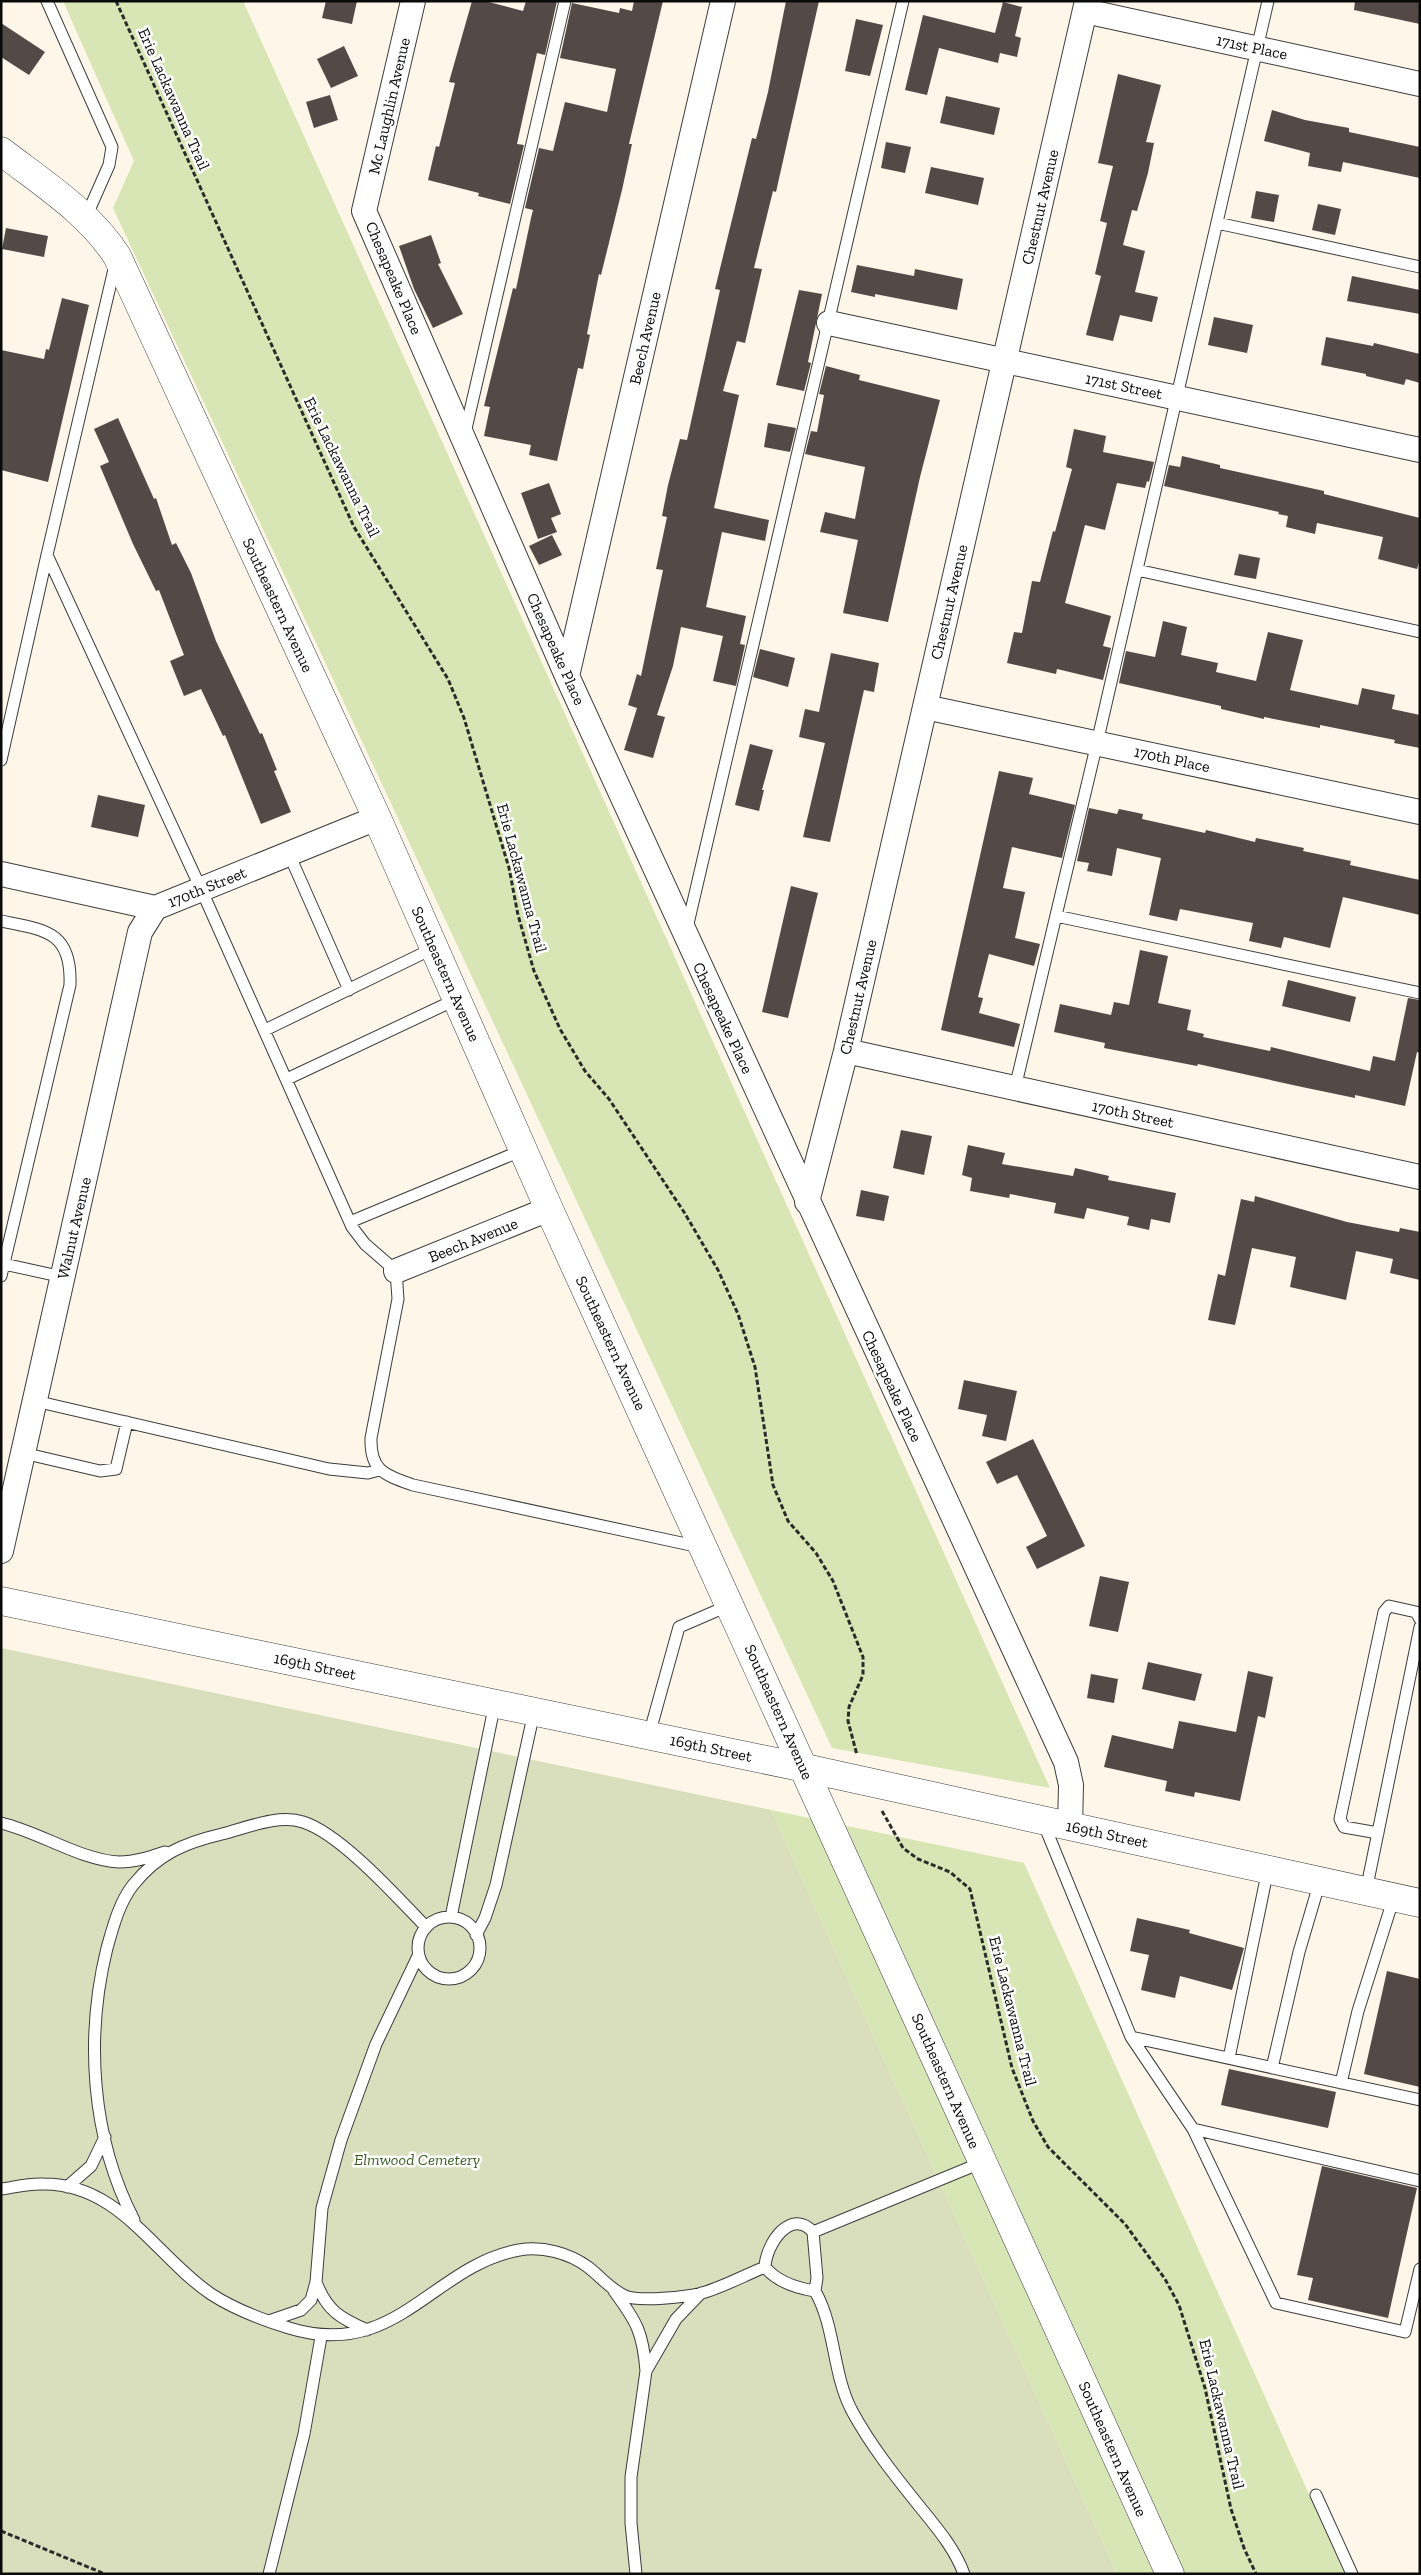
<svg xmlns="http://www.w3.org/2000/svg" width="1421" height="2575" font-family="'Zilla Slab',serif">
	<rect width="100%" height="100%" fill="#fef6e8"/>
	<path fill="#d7e6b4" d="M 63,1 L 243,1 L 1050,1788 L 832,1748 L 113,208 L 134,161 Z
		M 771,1810 L 1024,1863 L 1345,2574 L 1117,2574 Z"/>
	<path fill="#d9debc" d="M 1,1648 L 771,1810 L 1117,2574 L 1,2574 Z"/>
	<path fill="#534a47" d="M 326,1 L 357,1 L 352,24 L 322,18 Z
		M 472,1 L 485,1 L 523,11 L 526,1 L 557,1 L 545,55 L 537,53 L 517,144 L 524,145 L 510,204 L 478,196 L 479,193 L 428,180 L 436,146 L 439,147 L 455,83 L 449,82 Z
		M 634,1 L 663,1 L 629,144 L 632,144 L 622,190 L 601,275 L 599,274 L 587,334 L 590,335 L 583,369 L 578,368 L 557,461 L 529,455 L 531,445 L 484,436 L 490,407 L 484,406 L 513,288 L 516,289 L 531,218 L 533,210 L 525,208 L 539,148 L 553,151 L 565,102 L 607,112 L 616,69 L 560,58 L 572,3 L 619,13 L 620,8 L 632,11 Z
		M 786,1 L 819,1 L 776,192 L 773,191 L 754,268 L 762,269 L 745,343 L 737,341 L 723,391 L 739,395 L 714,508 L 769,520 L 765,541 L 722,532 L 706,607 L 746,616 L 740,644 L 745,645 L 736,686 L 713,681 L 723,636 L 681,627 L 673,666 L 657,715 L 665,717 L 653,758 L 624,750 L 637,708 L 628,705 L 637,674 L 641,676 L 663,570 L 656,569 L 667,517 L 662,516 L 668,485 L 680,439 L 687,440 L 720,290 L 715,289 L 752,138 L 756,139 L 768,92 Z
		M 1355,1 L 1420,1 L 1420,24 L 1354,10 Z
		M 1003,2 L 1022,7 L 1015,36 L 1021,38 L 1017,57 L 1000,53 L 998,63 L 939,48 L 927,95 L 905,90 L 923,15 L 995,33 Z
		M 856,19 L 883,25 L 870,76 L 845,71 Z
		M 1,23 L 45,52 L 29,75 L 1,57 Z
		M 344,46 L 358,76 L 331,88 L 317,59 Z
		M 1118,74 L 1161,85 L 1146,142 L 1154,143 L 1148,173 L 1137,211 L 1132,210 L 1123,245 L 1145,251 L 1135,292 L 1158,297 L 1152,322 L 1120,315 L 1113,341 L 1086,335 L 1101,276 L 1095,274 L 1107,223 L 1100,221 L 1113,166 L 1098,163 Z
		M 330,95 L 338,120 L 314,128 L 306,102 Z
		M 946,96 L 1000,108 L 994,135 L 940,123 Z
		M 1272,110 L 1305,120 L 1349,128 L 1349,132 L 1420,147 L 1420,178 L 1343,162 L 1341,172 L 1308,166 L 1310,153 L 1264,141 Z
		M 886,142 L 911,147 L 905,173 L 881,168 Z
		M 931,167 L 984,178 L 978,205 L 925,193 Z
		M 1256,191 L 1279,195 L 1274,222 L 1251,218 Z
		M 1318,204 L 1341,209 L 1335,235 L 1312,230 Z
		M 6,228 L 48,236 L 44,257 L 2,249 Z
		M 431,235 L 441,263 L 438,264 L 463,314 L 433,328 L 414,289 L 399,246 Z
		M 857,265 L 914,276 L 915,269 L 963,279 L 957,310 L 875,294 L 875,297 L 851,292 Z
		M 1352,276 L 1420,290 L 1420,314 L 1347,301 Z
		M 799,290 L 822,294 L 808,362 L 811,363 L 804,391 L 776,385 Z
		M 62,298 L 89,305 L 48,482 L 1,470 L 1,350 L 44,359 L 46,349 L 49,350 Z
		M 1214,317 L 1253,325 L 1247,353 L 1208,345 Z
		M 1326,337 L 1373,346 L 1374,343 L 1420,354 L 1420,383 L 1406,379 L 1404,385 L 1366,376 L 1366,374 L 1321,365 Z
		M 826,366 L 860,375 L 859,380 L 940,400 L 920,477 L 888,622 L 843,613 L 858,540 L 820,532 L 825,512 L 855,519 L 865,467 L 805,454 L 811,431 L 817,432 L 824,395 L 819,394 Z
		M 118,418 L 154,499 L 156,498 L 172,545 L 176,543 L 191,573 L 216,641 L 260,734 L 262,733 L 277,770 L 274,771 L 291,812 L 261,824 L 225,735 L 223,736 L 201,689 L 184,696 L 170,661 L 184,655 L 159,590 L 156,591 L 133,544 L 100,466 L 109,462 L 94,429 Z
		M 768,423 L 796,428 L 790,452 L 764,447 Z
		M 1074,429 L 1106,436 L 1103,452 L 1154,462 L 1149,482 L 1147,481 L 1145,488 L 1117,483 L 1105,530 L 1085,525 L 1065,603 L 1111,616 L 1103,646 L 1111,648 L 1103,680 L 1057,669 L 1056,674 L 1007,663 L 1014,632 L 1022,633 L 1032,581 L 1040,582 L 1053,531 L 1055,532 L 1072,469 L 1066,467 Z
		M 1182,456 L 1220,465 L 1220,468 L 1324,491 L 1324,494 L 1420,518 L 1420,559 L 1417,569 L 1378,559 L 1383,537 L 1317,523 L 1315,534 L 1286,527 L 1288,516 L 1278,514 L 1279,512 L 1164,486 L 1169,465 L 1180,467 Z
		M 549,483 L 561,514 L 551,518 L 557,532 L 538,539 L 521,493 Z
		M 552,535 L 562,555 L 539,565 L 529,546 Z
		M 1239,554 L 1260,558 L 1256,579 L 1234,575 Z
		M 1163,621 L 1187,627 L 1181,655 L 1218,663 L 1216,672 L 1256,681 L 1268,632 L 1303,640 L 1290,690 L 1358,705 L 1362,688 L 1395,695 L 1392,709 L 1420,715 L 1420,748 L 1394,743 L 1395,740 L 1320,725 L 1320,728 L 1264,717 L 1264,719 L 1221,709 L 1221,706 L 1119,683 L 1126,651 L 1155,657 Z
		M 760,649 L 795,658 L 788,687 L 753,677 Z
		M 831,653 L 879,663 L 874,692 L 864,690 L 830,842 L 803,837 L 825,743 L 799,737 L 805,709 L 819,712 Z
		M 750,744 L 773,750 L 762,790 L 764,790 L 759,811 L 735,805 Z
		M 999,771 L 1033,778 L 1029,794 L 1075,805 L 1062,858 L 1012,847 L 1003,888 L 1025,892 L 1015,938 L 1040,944 L 1034,966 L 989,954 L 978,997 L 983,998 L 979,1013 L 1020,1024 L 1014,1047 L 941,1030 Z
		M 98,795 L 145,805 L 138,837 L 91,827 Z
		M 1089,808 L 1117,814 L 1119,809 L 1143,814 L 1142,819 L 1205,833 L 1206,830 L 1255,842 L 1256,838 L 1304,848 L 1303,851 L 1351,861 L 1350,865 L 1420,880 L 1420,915 L 1343,897 L 1330,948 L 1284,937 L 1281,948 L 1249,941 L 1253,923 L 1180,909 L 1177,921 L 1149,915 L 1161,858 L 1117,848 L 1112,876 L 1087,871 L 1089,863 L 1077,861 Z
		M 791,886 L 818,893 L 788,1018 L 762,1012 Z
		M 1140,950 L 1168,956 L 1158,1003 L 1191,1010 L 1187,1030 L 1204,1034 L 1203,1037 L 1270,1051 L 1271,1047 L 1370,1071 L 1373,1056 L 1395,1061 L 1408,998 L 1420,1000 L 1420,1053 L 1417,1052 L 1405,1106 L 1355,1095 L 1355,1098 L 1302,1087 L 1198,1064 L 1197,1066 L 1104,1048 L 1105,1043 L 1054,1032 L 1060,1004 L 1111,1015 L 1114,1002 L 1129,1005 Z
		M 1288,980 L 1356,997 L 1350,1022 L 1282,1006 Z
		M 901,1130 L 932,1136 L 924,1175 L 893,1168 Z
		M 968,1145 L 1005,1153 L 1002,1164 L 1073,1176 L 1075,1168 L 1109,1176 L 1108,1180 L 1176,1193 L 1170,1223 L 1151,1219 L 1149,1230 L 1127,1225 L 1129,1217 L 1087,1208 L 1084,1219 L 1054,1213 L 1056,1203 L 1010,1194 L 1009,1198 L 970,1191 L 972,1178 L 962,1175 Z
		M 861,1190 L 889,1196 L 884,1221 L 856,1216 Z
		M 1255,1196 L 1347,1222 L 1399,1232 L 1400,1228 L 1420,1232 L 1420,1280 L 1390,1273 L 1393,1259 L 1356,1251 L 1346,1300 L 1290,1287 L 1296,1257 L 1252,1248 L 1235,1325 L 1208,1320 L 1218,1274 L 1225,1276 L 1241,1199 L 1254,1202 Z
		M 964,1380 L 1017,1391 L 1006,1441 L 982,1436 L 987,1415 L 958,1409 Z
		M 1033,1439 L 1085,1546 L 1037,1569 L 1026,1547 L 1047,1536 L 1017,1475 L 997,1484 L 986,1462 Z
		M 1100,1576 L 1129,1582 L 1118,1632 L 1089,1626 Z
		M 1148,1662 L 1202,1674 L 1195,1701 L 1142,1689 Z
		M 1248,1671 L 1273,1677 L 1265,1718 L 1258,1716 L 1240,1801 L 1195,1792 L 1194,1797 L 1165,1791 L 1167,1781 L 1104,1767 L 1112,1735 L 1173,1749 L 1179,1721 L 1236,1732 Z
		M 1091,1674 L 1118,1679 L 1114,1703 L 1087,1698 Z
		M 1137,1918 L 1190,1930 L 1189,1933 L 1244,1948 L 1232,1990 L 1180,1976 L 1175,1998 L 1141,1990 L 1149,1955 L 1130,1951 Z
		M 1387,1971 L 1420,1979 L 1420,2087 L 1364,2074 Z
		M 1229,2069 L 1336,2092 L 1328,2128 L 1221,2105 Z
		M 1322,2166 L 1417,2188 L 1388,2318 L 1308,2300 L 1313,2278 L 1297,2275 Z"/>
	<g fill="none" stroke-linecap="round" stroke-linejoin="round">
		<defs>
			<path id="service" d="M 47,1 L 112,147 L 109,165 L 86,217
				M 1217,223 L 1420,267
				M 465,433 L 565,1
				M 47,555 L 201,889 L 352,1227 L 365,1244 L 396,1271 L 398,1299 L 371,1438 C 370,1471 385,1475 413,1485 L 700,1547
				M 1137,570 L 1420,632
				M 1,760 L 47,555 L 115,265
				M 289,854 L 349,990
				M 1056,916 L 1420,993
				M 1,921 C 45,930 72,931 70,985 L 1,1276
				M 687,928 L 903,1
				M 265,1030 L 434,948
				M 287,1079 L 457,999
				M 1015,1088 L 1097,743 L 1268,1
				M 350,1222 L 523,1150
				M 4,1264 L 63,1277
				M 35,1401 L 329,1469 L 368,1473 L 379,1470
				M 23,1453 L 100,1471 L 116,1469 L 127,1422
				M 649,1735 L 679,1627 L 730,1605
				M 1043,1822 L 1131,2037 L 1193,2129 L 1276,2303 L 1405,2332 L 1420,2269
				M 1,1823 C 40,1832 80,1860 119,1862 C 135,1862 150,1857 165,1852
				M 1378,1833 L 1344,1827 L 1340,1819 L 1384,1612 L 1389,1606 L 1416,1612 L 1420,1619
				M 1366,1891 L 1420,1627
				M418 1948a31 31 0 1 1 62 0a31 31 0 1 1-62 0Z
				M 451,1917 L 495,1703
				M 476,1935 L 485,1918 L 496,1885 L 534,1712
				M 1131,2037 L 1420,2100
				M 1229,2058 L 1268,1869
				M 1272,2068 L 1299,1952 L 1320,1881
				M 1341,2083 L 1358,2011 L 1394,1897
				M 1193,2129 L 1420,2181
				M 67,2187 L 91,2166 L 105,2137
				M 1,2189 C 15,2187 30,2183 44,2184 C 120,2184 155,2256 211,2294 C 234,2309 263,2320 289,2328 C 396,2361 432,2266 519,2250 C 543,2246 569,2253 588,2267 C 601,2277 610,2289 625,2296 C 640,2302 686,2297 702,2293 C 723,2287 745,2275 765,2267 C 766,2244 791,2207 813,2232 L 983,2162
				M 134,2220 C 91,2137 85,2037 107,1948 C 113,1927 119,1903 133,1885 C 158,1854 184,1843 222,1834 C 246,1828 278,1814 303,1822 C 341,1834 398,1898 426,1927
				M 813,2232 L 817,2278 L 815,2291 C 836,2328 832,2373 852,2411 C 871,2446 895,2476 920,2507 C 937,2528 955,2549 964,2574
				M 765,2267 C 777,2282 796,2288 815,2291
				M 316,2282 C 327,2311 340,2318 367,2330
				M 614,2291 C 637,2322 643,2333 646,2371
				M 269,2321 L 301,2310 L 311,2300 L 316,2282 L 322,2208 L 341,2140 L 376,2044 L 418,1956
				M 1316,2495 L 1352,2574
				M 269,2574 L 304,2434 L 321,2337
				M 636,2574 L 631,2523 L 631,2477 L 646,2371 L 676,2319 L 701,2293"/>
			<path id="minor" d="M 413,1 L 364,211 L 567,676 L 1066,1762 L 1071,1785 L 1070,1826
				M 1085,11 L 1420,84
				M 829,323 L 1420,450
				M 567,676 L 723,1
				M 925,707 L 1420,812
				M 1,874 L 155,908 L 377,818
				M 846,1051 L 1420,1177
				M 807,1202 L 846,1051 L 1087,1
				M 396,1271 L 549,1209
				M 1,1551 L 140,932 L 155,908"/>
			<path id="tertiary" d="M 1,151 C 42,183 89,212 117,256 L 377,818 L 549,1209 L 1170,2574
				M 1,1601 L 805,1768 L 1420,1903"/>
		</defs>
		<use href="#service" stroke="#3d3d3d" stroke-width="13"/>
		<use href="#minor" stroke="#3d3d3d" stroke-width="26"/>
		<use href="#tertiary" stroke="#3d3d3d" stroke-width="29"/>
		<path stroke="#2c2c2c" stroke-width="3" stroke-dasharray="5 2.5" stroke-linecap="butt" d="M 116,1 L 354,527 L 448,679 L 464,718 L 509,868 L 518,915 L 534,971 L 560,1029 L 585,1071 L 609,1099 L 684,1212 L 718,1270 L 738,1314 L 755,1367 L 773,1485 L 788,1521 L 816,1553 L 833,1581 L 863,1657 L 863,1675 L 849,1707 L 848,1721 L 857,1755
			M 882,1811 L 903,1848 L 918,1859 L 950,1872 L 970,1889 L 1012,2068 L 1033,2121 L 1048,2147 L 1125,2224 L 1165,2279 L 1179,2305 L 1205,2388 L 1231,2509 L 1244,2548 L 1256,2574
			M 1,2531 L 105,2574"/>
		<use href="#service" stroke="#fff" stroke-width="11"/>
		<use href="#minor" stroke="#fff" stroke-width="24"/>
		<use href="#tertiary" stroke="#fff" stroke-width="28"/>
	</g>
	<g text-anchor="middle" dominant-baseline="central" stroke-width="5" stroke-linejoin="round" paint-order="stroke">
		<g font-size="16" fill="#0a0a0a" stroke="#fff">
			<text transform="translate(1252 47) rotate(12)">171st Place</text>
			<text transform="translate(174 99) rotate(66)">Erie Lackawanna Trail</text>
			<text transform="translate(389 106) rotate(-77)">Mc Laughlin Avenue</text>
			<text transform="translate(1040 207) rotate(-77)">Chestnut Avenue</text>
			<text transform="translate(394 278) rotate(67)">Chesapeake Place</text>
			<text transform="translate(645 338) rotate(-77)">Beech Avenue</text>
			<text transform="translate(1124 386) rotate(12)">171st Street</text>
			<text transform="translate(342 467) rotate(64)">Erie Lackawanna Trail</text>
			<text transform="translate(949 602) rotate(-77)">Chestnut Avenue</text>
			<text transform="translate(278 605) rotate(65)">Southeastern Avenue</text>
			<text transform="translate(556 649) rotate(66)">Chesapeake Place</text>
			<text transform="translate(1172 759) rotate(12)">170th Place</text>
			<text transform="translate(522 878) rotate(75)">Erie Lackawanna Trail</text>
			<text transform="translate(207 887) rotate(-22)">170th Street</text>
			<text transform="translate(446 974) rotate(66)">Southeastern Avenue</text>
			<text transform="translate(858 997) rotate(-77)">Chestnut Avenue</text>
			<text transform="translate(723 1018) rotate(65)">Chesapeake Place</text>
			<text transform="translate(1133 1114) rotate(12)">170th Street</text>
			<text transform="translate(74 1228) rotate(-77)">Walnut Avenue</text>
			<text transform="translate(473 1240) rotate(-22)">Beech Avenue</text>
			<text transform="translate(611 1343) rotate(65)">Southeastern Avenue</text>
			<text transform="translate(892 1386) rotate(65)">Chesapeake Place</text>
			<text transform="translate(315 1666) rotate(12)">169th Street</text>
			<text transform="translate(779 1712) rotate(66)">Southeastern Avenue</text>
			<text transform="translate(711 1748) rotate(12)">169th Street</text>
			<text transform="translate(1107 1834) rotate(12)">169th Street</text>
			<text transform="translate(1013 2011) rotate(76)">Erie Lackawanna Trail</text>
			<text transform="translate(946 2081) rotate(66)">Southeastern Avenue</text>
			<text transform="translate(1222 2414) rotate(77)">Erie Lackawanna Trail</text>
			<text transform="translate(1113 2449) rotate(66)">Southeastern Avenue</text>
		</g>
		<g font-size="16" font-style="italic" fill="#375f1e" stroke="#fff">
			<text x="417" y="2159">Elmwood Cemetery</text>
		</g>
	</g>
	<rect width="1421" height="2575" fill="none" stroke="#0a0a0a" stroke-width="5"/>
</svg>
